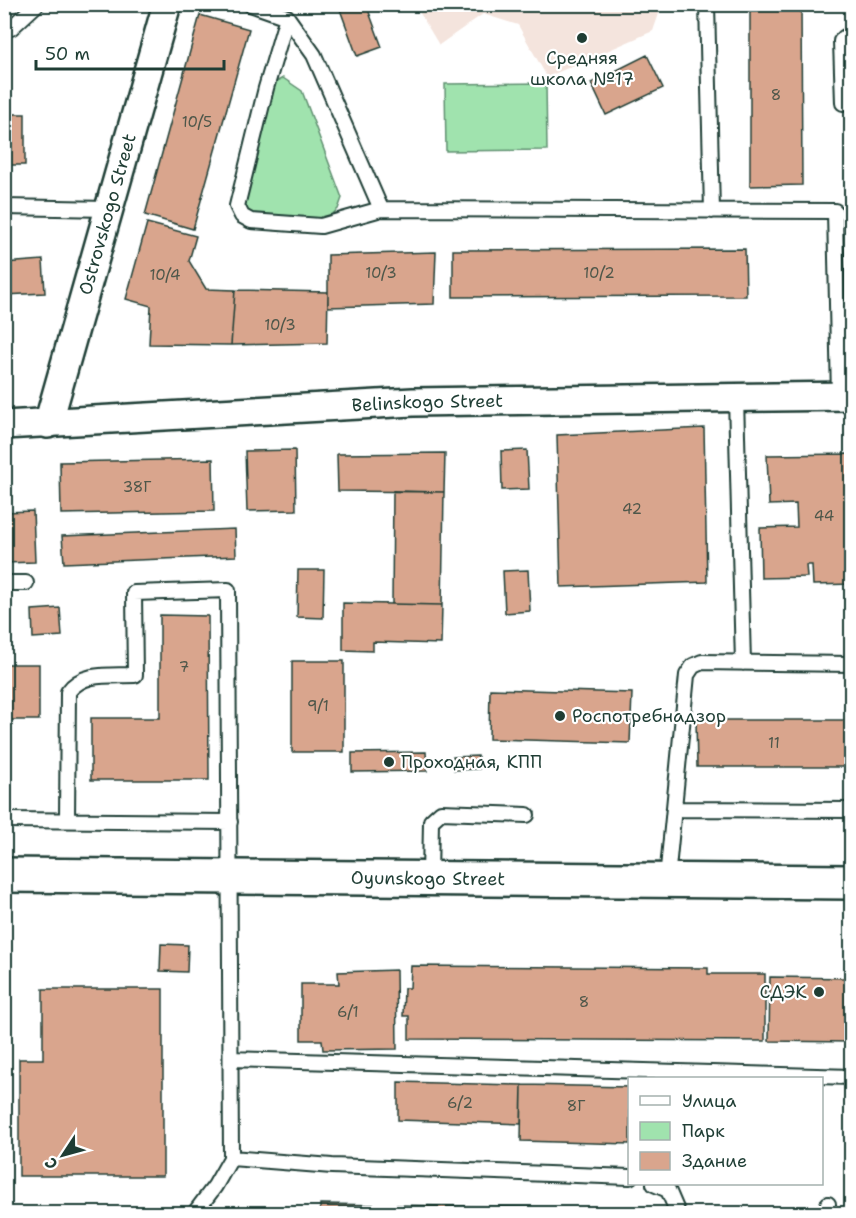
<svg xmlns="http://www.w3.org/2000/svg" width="856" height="1218" font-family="'Shantell Sans',sans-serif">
	<rect width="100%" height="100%" fill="#fff"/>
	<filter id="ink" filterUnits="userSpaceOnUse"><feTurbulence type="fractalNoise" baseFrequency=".0167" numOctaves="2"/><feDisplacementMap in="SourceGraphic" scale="12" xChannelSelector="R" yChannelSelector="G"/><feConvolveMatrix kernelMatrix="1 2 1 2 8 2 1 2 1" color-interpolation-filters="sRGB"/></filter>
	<g filter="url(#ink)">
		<path fill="#f4e4dd" d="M 415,5 L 662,5 L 653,31 L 547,77 L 518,25 L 483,14 L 439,45 Z"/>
		<path fill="#a0e3ae" stroke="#609071" stroke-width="1.5" d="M 283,78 L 302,91 L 342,198 L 338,209 L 328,218 L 238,217 L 272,84 Z
			M 546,83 L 547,150 L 446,151 L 445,84 Z"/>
		<path fill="#d9a58d" stroke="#1f3d34" stroke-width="1.5" d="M 338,4 L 366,4 L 382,47 L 357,56 Z
			M 750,4 L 801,4 L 802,185 L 750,186 Z
			M 200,15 L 249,29 L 193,229 L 145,215 Z
			M 647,55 L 663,88 L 606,115 L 591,83 Z
			M 4,114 L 25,114 L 25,165 L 4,165 Z
			M 147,223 L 196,236 L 189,261 L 206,289 L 235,290 L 231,345 L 149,344 L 151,306 L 126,299 Z
			M 745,249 L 746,296 L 453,297 L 453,250 Z
			M 436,252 L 434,304 L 328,307 L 328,255 Z
			M 43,260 L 45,293 L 4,295 L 4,263 Z
			M 235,290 L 328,292 L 327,343 L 231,345 Z
			M 704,428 L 707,582 L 561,587 L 557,435 Z
			M 295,450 L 296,510 L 247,511 L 245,451 Z
			M 527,450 L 529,489 L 502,490 L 501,451 Z
			M 445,453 L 444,492 L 338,491 L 337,454 Z
			M 852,454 L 852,584 L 813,585 L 812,565 L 806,565 L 807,577 L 761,578 L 760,528 L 797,527 L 796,504 L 769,505 L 767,455 Z
			M 213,459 L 214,511 L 61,514 L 60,462 Z
			M 393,491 L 444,492 L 442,605 L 392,604 Z
			M 33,511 L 35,562 L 4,563 L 4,512 Z
			M 235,529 L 236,556 L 64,563 L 62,536 Z
			M 298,570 L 324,570 L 323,618 L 297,617 Z
			M 528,570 L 530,611 L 505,613 L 503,571 Z
			M 343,603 L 442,605 L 441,644 L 373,642 L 373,651 L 343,650 Z
			M 60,608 L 62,636 L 33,638 L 32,610 Z
			M 160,615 L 208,616 L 209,780 L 91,780 L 91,718 L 160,718 Z
			M 292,661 L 344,661 L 344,752 L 292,752 Z
			M 4,664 L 39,664 L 39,720 L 4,720 Z
			M 490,689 L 632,693 L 630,743 L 489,739 Z
			M 696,720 L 852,720 L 852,767 L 697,767 Z
			M 426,752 L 427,771 L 352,772 L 352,753 Z
			M 478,756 L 479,769 L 454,770 L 453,757 Z
			M 161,944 L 188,945 L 187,972 L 160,971 Z
			M 411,966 L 708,968 L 708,974 L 765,974 L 765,1041 L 409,1039 L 409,1016 L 403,1016 L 404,988 L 410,988 Z
			M 396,970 L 397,1049 L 323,1050 L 322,1040 L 301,1040 L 301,984 L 339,984 L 338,972 Z
			M 770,977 L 852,978 L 852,1042 L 769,1041 Z
			M 43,989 L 163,989 L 163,1176 L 19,1176 L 19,1059 L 43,1059 Z
			M 398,1082 L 522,1085 L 521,1124 L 398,1120 Z
			M 522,1085 L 630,1087 L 630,1144 L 521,1141 Z
			M 320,1204 L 636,1209 L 636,1214 L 320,1214 Z"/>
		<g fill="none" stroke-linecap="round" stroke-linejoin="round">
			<defs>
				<path id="lane" d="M 250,4 L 287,17
					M 707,4 L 712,211
					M 4,28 L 11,28 L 37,4
					M 843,103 L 841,41 L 845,37 L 852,37
					M 4,207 L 108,209
					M 381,209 L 321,226 L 251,221 L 242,216 L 237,206 L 266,88 L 287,17 L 314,55 L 381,209 L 835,211 L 839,396
					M 736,398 L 743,663
					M 4,583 L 26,583
					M 674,809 L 852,810
					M 4,820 L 230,822
					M 67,820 L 68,692 C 83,671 111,676 135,675 L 134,593 L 228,590 L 231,1158 L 215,1186 L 194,1214
					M 430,878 L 431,821 L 441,812 L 527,815
					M 667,879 L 687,675 L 693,666 L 702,662 L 852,664
					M 231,1059 L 852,1077
					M 231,1158 L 332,1166 L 630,1177
					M 654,1184 L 668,1190 L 677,1211 L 676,1214
					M 827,1214 L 828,1204"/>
				<g id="street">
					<path id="s1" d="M 48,424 L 167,4"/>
					<path id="s2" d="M 4,425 L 413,402 L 852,396"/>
				</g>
				<g id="secondary">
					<path id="s3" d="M 4,875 L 852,882"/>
				</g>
			</defs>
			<use href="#lane" stroke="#1f3d34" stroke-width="18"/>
			<use href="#street" stroke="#1f3d34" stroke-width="32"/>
			<use href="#secondary" stroke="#1f3d34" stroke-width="38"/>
			<use href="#lane" stroke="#fff" stroke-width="14"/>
			<use href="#street" stroke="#fff" stroke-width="27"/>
			<use href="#secondary" stroke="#fff" stroke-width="33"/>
		</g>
	</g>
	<g fill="#1f3d34" stroke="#fff" stroke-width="2">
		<circle cx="582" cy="38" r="6"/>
		<circle cx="560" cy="716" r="6"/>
		<circle cx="389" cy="762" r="6"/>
		<circle cx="819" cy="992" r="6"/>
	</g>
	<g text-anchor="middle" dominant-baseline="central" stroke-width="4.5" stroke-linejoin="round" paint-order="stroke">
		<g font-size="15" fill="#4e574a">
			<text x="776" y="95">8</text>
			<text x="197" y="122">10/5</text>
			<text x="381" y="273">10/3</text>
			<text x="599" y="273">10/2</text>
			<text x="165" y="275">10/4</text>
			<text x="280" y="325">10/3</text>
			<text x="137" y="487">38Г</text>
			<text x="632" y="509">42</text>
			<text x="824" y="516">44</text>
			<text x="184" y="667">7</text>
			<text x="318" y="706">9/1</text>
			<text x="774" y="743">11</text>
			<text x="584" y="1002">8</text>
			<text x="348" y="1012">6/1</text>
			<text x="460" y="1103">6/2</text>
			<text x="576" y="1106">8Г</text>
		</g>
		<g font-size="18" fill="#1f3d34" stroke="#fff" text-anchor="start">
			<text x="582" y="58" text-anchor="middle">Средняя<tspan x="582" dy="21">школа №17</tspan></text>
			<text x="572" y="716">Роспотребнадзор</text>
			<text x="401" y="762">Проходная, КПП</text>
			<text x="807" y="992" text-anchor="end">СДЭК</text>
		</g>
		<g font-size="18" fill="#1f3d34" stroke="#fff">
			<text stroke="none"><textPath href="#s1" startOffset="218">Ostrovskogo Street</textPath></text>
			<text stroke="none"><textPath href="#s2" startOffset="424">Belinskogo Street</textPath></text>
			<text stroke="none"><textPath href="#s3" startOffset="424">Oyunskogo Street</textPath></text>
		</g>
	</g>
	<rect width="856" height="1218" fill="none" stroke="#fff" stroke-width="24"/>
	<rect x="12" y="12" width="832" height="1194" fill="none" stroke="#1f3d34" stroke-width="2" filter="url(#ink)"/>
	<rect x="628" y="1077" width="195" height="108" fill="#ffffff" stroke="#a5b1ae" stroke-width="1.5"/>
	<rect x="640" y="1096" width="30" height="9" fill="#ffffff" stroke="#a5b1ae" stroke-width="1.5"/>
	<text x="682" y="1107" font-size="18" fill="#1f3d34">Улица</text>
	<rect x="640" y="1122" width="30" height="18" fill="#a0e3ae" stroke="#a5b1ae" stroke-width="1.5"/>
	<text x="682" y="1137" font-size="18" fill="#1f3d34">Парк</text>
	<rect x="640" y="1152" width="30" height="18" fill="#d9a58d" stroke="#a5b1ae" stroke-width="1.5"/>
	<text x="682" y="1167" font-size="18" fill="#1f3d34">Здание</text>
	<g transform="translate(63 1155) rotate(234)" stroke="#ffffff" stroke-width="4.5" paint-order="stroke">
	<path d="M0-4.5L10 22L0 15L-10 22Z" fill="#1f3d34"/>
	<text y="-9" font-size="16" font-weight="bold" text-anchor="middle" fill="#1f3d34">С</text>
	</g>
	<path d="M36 60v9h188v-9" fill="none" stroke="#1f3d34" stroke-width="3"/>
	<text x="45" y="60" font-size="18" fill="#1f3d34" stroke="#ffffff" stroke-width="4.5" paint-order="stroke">50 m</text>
</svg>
